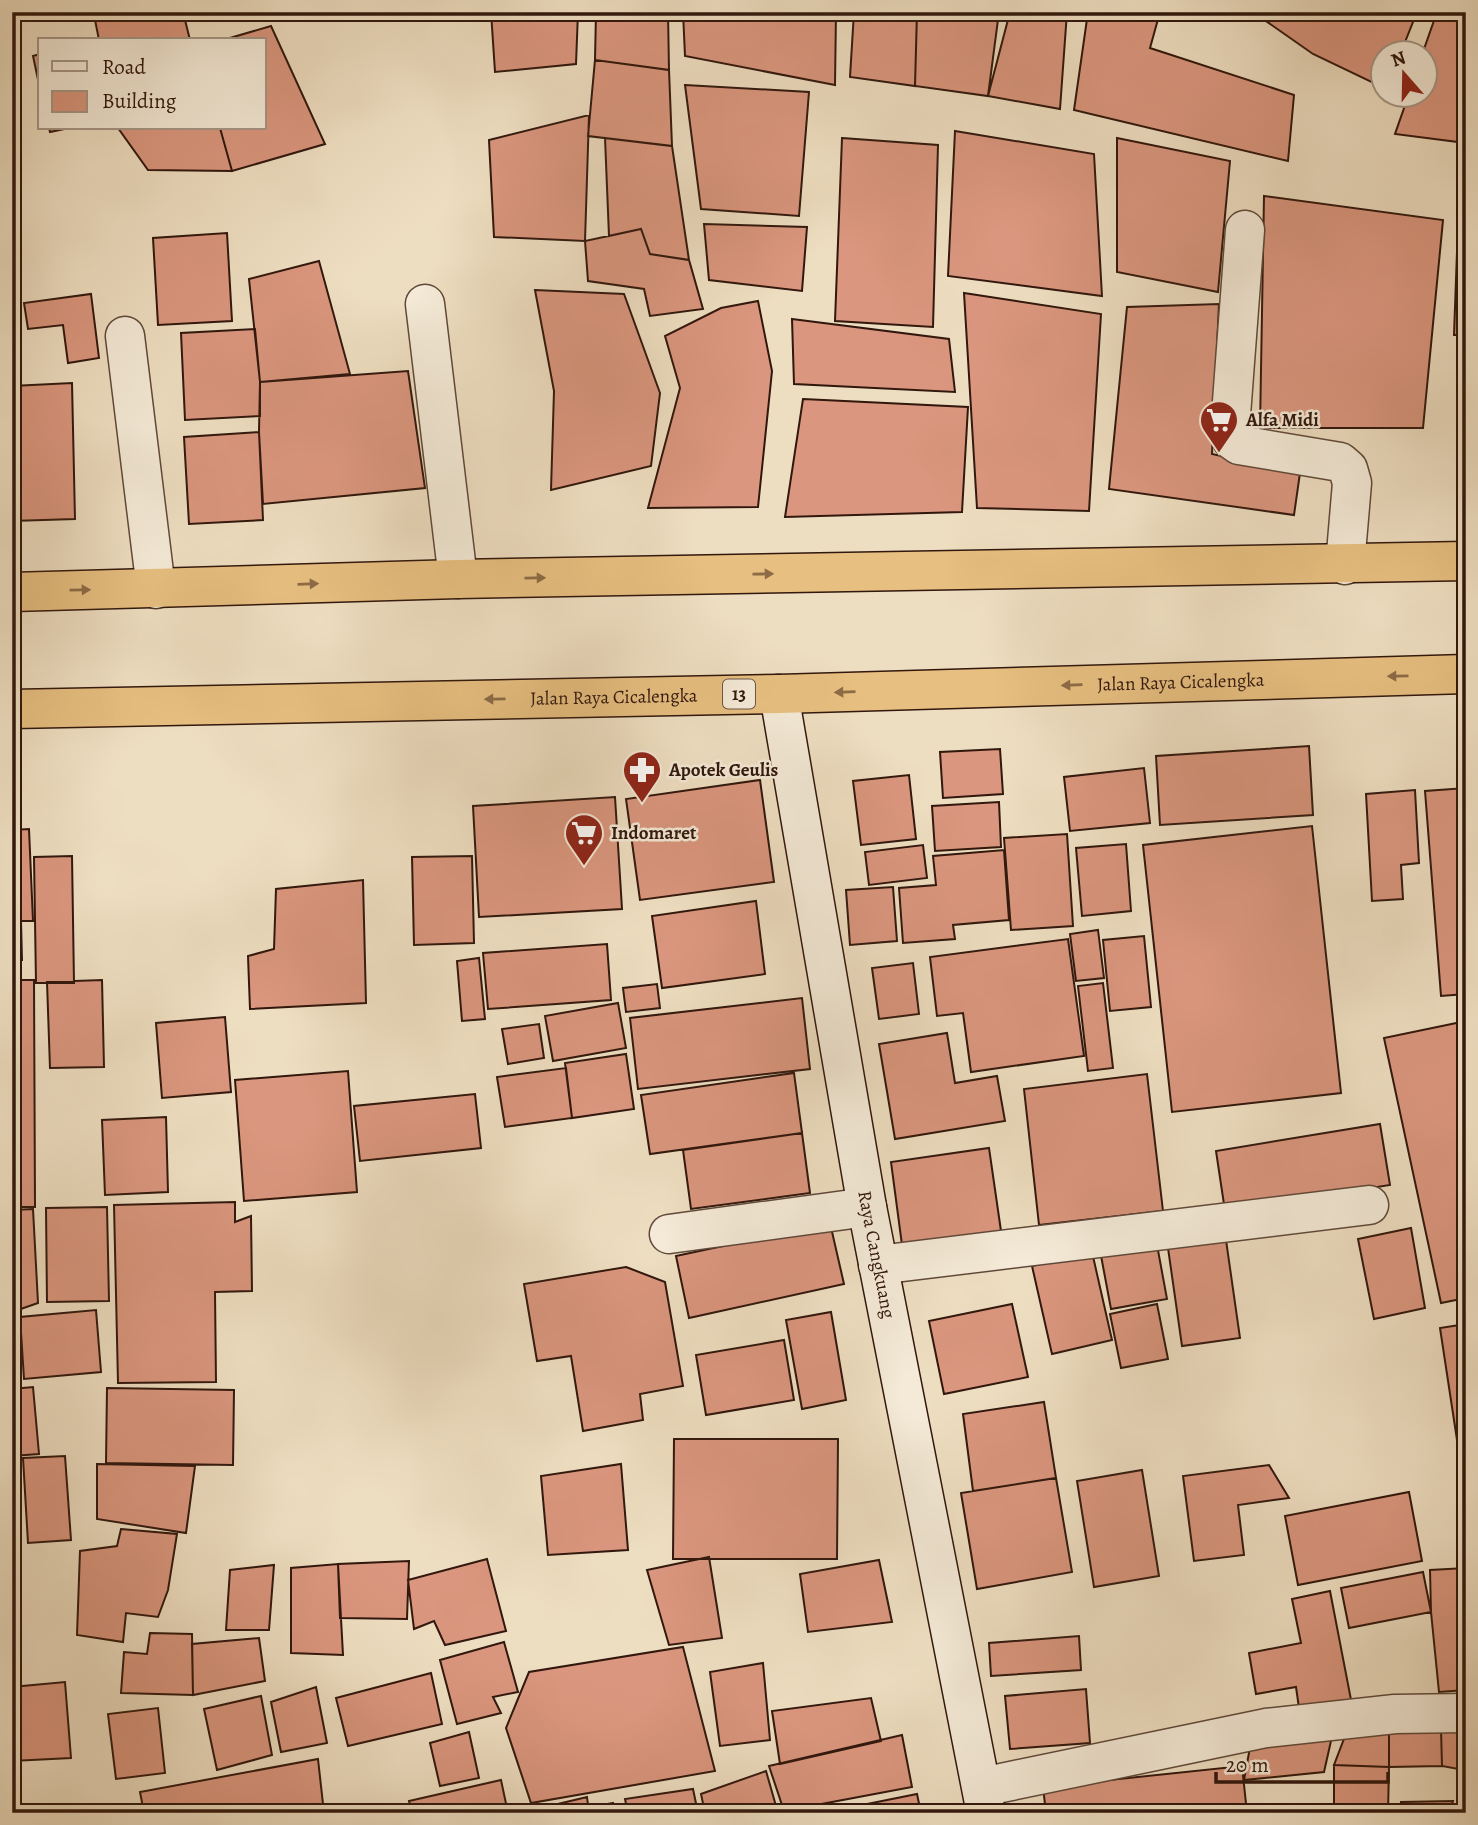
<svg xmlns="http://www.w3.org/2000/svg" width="1478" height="1825" font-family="Alegreya,serif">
	<rect width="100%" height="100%" fill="#eedec1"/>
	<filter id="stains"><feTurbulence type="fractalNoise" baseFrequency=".00286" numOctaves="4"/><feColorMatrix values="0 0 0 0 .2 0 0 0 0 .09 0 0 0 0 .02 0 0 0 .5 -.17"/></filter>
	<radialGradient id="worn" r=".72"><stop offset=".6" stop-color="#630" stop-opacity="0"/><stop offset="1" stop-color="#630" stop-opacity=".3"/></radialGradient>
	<path fill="#da967e" stroke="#31170d" stroke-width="2" d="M 116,12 L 183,12 L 190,40 L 99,40 L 95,20 Z
		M 491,12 L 578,12 L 576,64 L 495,72 Z
		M 596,12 L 668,12 L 669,70 L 595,60 Z
		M 683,12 L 836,12 L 835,85 L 685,56 Z
		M 854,12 L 917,12 L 915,86 L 850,77 Z
		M 917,12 L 999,12 L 988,96 L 915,86 Z
		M 1010,12 L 1067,12 L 1060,109 L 988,96 Z
		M 1088,12 L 1160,12 L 1150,48 L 1294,95 L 1288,161 L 1074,110 Z
		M 1253,12 L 1417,12 L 1401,52 L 1384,52 L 1384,88 L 1313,54 Z
		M 1437,12 L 1454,12 L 1466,17 L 1466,143 L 1395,134 L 1409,94 L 1426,94 L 1426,52 L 1423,52 Z
		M 271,26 L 325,144 L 232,171 L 220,128 L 264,128 L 264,40 L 223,40 Z
		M 40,54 L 40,89 L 33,56 Z
		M 595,60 L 669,70 L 672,146 L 588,136 Z
		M 685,85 L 809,92 L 799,216 L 701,209 Z
		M 589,115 L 585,241 L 494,237 L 489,140 Z
		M 49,128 L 69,128 L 50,132 Z
		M 118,128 L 220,128 L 232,171 L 148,170 Z
		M 955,131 L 1094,154 L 1102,296 L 948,276 Z
		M 605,138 L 672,146 L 689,260 L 650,254 L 641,229 L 609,236 Z
		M 842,138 L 938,145 L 933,327 L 835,321 Z
		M 1117,138 L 1230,161 L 1218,292 L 1117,272 Z
		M 1264,196 L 1443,220 L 1423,428 L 1260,428 Z
		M 704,224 L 807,227 L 802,291 L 709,280 Z
		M 1458,224 L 1466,224 L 1466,335 L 1454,335 Z
		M 641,229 L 650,254 L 689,260 L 703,309 L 650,316 L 644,289 L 588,281 L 585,241 Z
		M 227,233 L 232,321 L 158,325 L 153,238 Z
		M 319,261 L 350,374 L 260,382 L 249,279 Z
		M 535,290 L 624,294 L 660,393 L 651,466 L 551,490 L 554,391 Z
		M 964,293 L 1101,314 L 1089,511 L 977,508 Z
		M 91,294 L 99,358 L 68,363 L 63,325 L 28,329 L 24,303 Z
		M 758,301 L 772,371 L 758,507 L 648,508 L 680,388 L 665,336 L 721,308 Z
		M 1219,304 L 1212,454 L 1300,473 L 1294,515 L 1109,489 L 1127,307 Z
		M 792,319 L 949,339 L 955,392 L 794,384 Z
		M 255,329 L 260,382 L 260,416 L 185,420 L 181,333 Z
		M 408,371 L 425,488 L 263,504 L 259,432 L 260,382 Z
		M 72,383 L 75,519 L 12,521 L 12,386 Z
		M 803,399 L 968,407 L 962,512 L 785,517 Z
		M 259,432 L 263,520 L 189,524 L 184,437 Z
		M 1309,746 L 1313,815 L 1160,825 L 1156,756 Z
		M 1000,749 L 1003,794 L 943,798 L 940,752 Z
		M 1144,768 L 1150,823 L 1070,831 L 1064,777 Z
		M 909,775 L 916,839 L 861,845 L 853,781 Z
		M 760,780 L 774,882 L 640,900 L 626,799 Z
		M 1466,788 L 1466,994 L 1441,996 L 1425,791 Z
		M 1415,790 L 1419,863 L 1401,865 L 1403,899 L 1372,901 L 1366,794 Z
		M 615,797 L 622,909 L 479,917 L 473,806 Z
		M 999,802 L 1001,847 L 935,851 L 932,806 Z
		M 1312,826 L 1341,1093 L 1172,1112 L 1143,845 Z
		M 29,829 L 33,921 L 21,921 L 22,960 L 12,960 L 12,830 Z
		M 1067,834 L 1073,926 L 1011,930 L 1004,838 Z
		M 1126,844 L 1131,911 L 1082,916 L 1076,848 Z
		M 923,845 L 927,878 L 869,885 L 865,852 Z
		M 1004,850 L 1009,920 L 953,925 L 955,939 L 903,943 L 899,888 L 936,885 L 933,856 Z
		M 72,856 L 74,983 L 36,983 L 34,857 Z
		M 472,856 L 474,943 L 414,945 L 412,857 Z
		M 363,880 L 366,1003 L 250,1009 L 248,956 L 274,949 L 276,889 Z
		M 893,887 L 897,941 L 850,945 L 846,890 Z
		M 756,901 L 765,974 L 662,988 L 652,916 Z
		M 1098,930 L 1104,978 L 1076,981 L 1070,934 Z
		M 1144,936 L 1151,1007 L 1110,1011 L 1103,940 Z
		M 1068,939 L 1084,1056 L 971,1072 L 963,1013 L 937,1016 L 930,957 Z
		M 607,944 L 611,1000 L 488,1009 L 483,953 Z
		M 479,958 L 485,1019 L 462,1021 L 457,961 Z
		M 913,963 L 919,1014 L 879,1019 L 872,968 Z
		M 12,980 L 34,980 L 35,1207 L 12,1207 Z
		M 102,980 L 104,1067 L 50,1068 L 47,982 Z
		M 1103,983 L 1113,1068 L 1088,1071 L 1078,986 Z
		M 657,984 L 660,1008 L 626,1012 L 623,988 Z
		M 802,998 L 810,1069 L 638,1089 L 630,1018 Z
		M 618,1003 L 626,1048 L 553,1061 L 545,1016 Z
		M 225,1017 L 231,1092 L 162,1098 L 156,1023 Z
		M 1466,1021 L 1466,1298 L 1441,1303 L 1384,1038 Z
		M 539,1024 L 544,1058 L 508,1064 L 502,1029 Z
		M 947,1033 L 955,1083 L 997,1076 L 1005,1121 L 895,1139 L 879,1044 Z
		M 626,1054 L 634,1109 L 572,1118 L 565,1063 Z
		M 566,1068 L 572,1118 L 505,1127 L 497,1077 Z
		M 348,1071 L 357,1192 L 244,1201 L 235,1080 Z
		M 794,1073 L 802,1133 L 650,1154 L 641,1095 Z
		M 1147,1074 L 1163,1211 L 1039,1225 L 1024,1089 Z
		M 475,1094 L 481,1148 L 360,1161 L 354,1106 Z
		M 166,1117 L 168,1192 L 105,1195 L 102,1120 Z
		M 1380,1124 L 1390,1185 L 1225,1211 L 1216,1151 Z
		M 802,1133 L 810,1193 L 691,1209 L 683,1150 Z
		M 989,1148 L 1001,1231 L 902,1245 L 891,1162 Z
		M 235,1202 L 235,1222 L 251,1216 L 252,1291 L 215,1292 L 216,1382 L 118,1383 L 114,1205 Z
		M 107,1207 L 109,1301 L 47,1302 L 46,1208 Z
		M 33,1209 L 38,1303 L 12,1312 L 12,1210 Z
		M 830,1223 L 844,1284 L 689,1318 L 676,1256 Z
		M 1411,1228 L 1425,1308 L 1374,1319 L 1358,1239 Z
		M 1155,1234 L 1167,1299 L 1111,1309 L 1099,1245 Z
		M 1226,1240 L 1240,1338 L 1182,1346 L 1168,1248 Z
		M 1092,1252 L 1112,1340 L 1052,1354 L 1032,1266 Z
		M 626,1267 L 665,1282 L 683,1386 L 640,1394 L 643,1420 L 583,1431 L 571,1356 L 537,1361 L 524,1284 Z
		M 1012,1304 L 1028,1377 L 944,1394 L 929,1321 Z
		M 1157,1304 L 1168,1359 L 1121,1368 L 1110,1314 Z
		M 96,1310 L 101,1372 L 24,1379 L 20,1317 Z
		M 831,1312 L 846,1400 L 802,1409 L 786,1320 Z
		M 1466,1324 L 1466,1439 L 1457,1440 L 1440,1328 Z
		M 784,1340 L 794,1400 L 706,1415 L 696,1355 Z
		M 33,1387 L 39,1454 L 12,1456 L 12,1389 Z
		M 107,1388 L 234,1390 L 233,1465 L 106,1463 Z
		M 1044,1402 L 1056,1478 L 973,1491 L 963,1414 Z
		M 674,1439 L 838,1439 L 837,1559 L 673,1559 Z
		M 65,1456 L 71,1540 L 28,1543 L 23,1458 Z
		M 97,1464 L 195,1466 L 186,1533 L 97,1519 Z
		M 621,1464 L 628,1550 L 548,1555 L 541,1476 Z
		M 1269,1465 L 1289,1498 L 1238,1505 L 1244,1555 L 1194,1561 L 1183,1476 Z
		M 1142,1470 L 1159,1576 L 1094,1587 L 1077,1481 Z
		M 1056,1478 L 1072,1572 L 977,1589 L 961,1493 Z
		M 1409,1492 L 1422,1561 L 1298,1585 L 1285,1516 Z
		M 121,1529 L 177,1534 L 168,1590 L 158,1617 L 126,1613 L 123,1642 L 77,1635 L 80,1551 L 117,1546 Z
		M 709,1557 L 722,1638 L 669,1645 L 647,1570 Z
		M 487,1559 L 506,1631 L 445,1645 L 434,1621 L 414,1629 L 408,1580 Z
		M 879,1560 L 892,1622 L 808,1632 L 800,1574 Z
		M 409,1561 L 407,1619 L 340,1618 L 338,1564 Z
		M 338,1564 L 343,1655 L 291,1653 L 291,1568 Z
		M 274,1565 L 269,1630 L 226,1630 L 230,1570 Z
		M 1466,1568 L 1466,1690 L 1439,1692 L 1431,1612 L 1430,1570 Z
		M 1423,1572 L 1431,1612 L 1349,1628 L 1341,1588 Z
		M 1330,1591 L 1352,1705 L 1300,1715 L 1296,1687 L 1256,1694 L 1249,1653 L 1301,1643 L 1292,1599 Z
		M 150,1633 L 192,1634 L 193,1695 L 121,1693 L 124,1652 L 147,1654 Z
		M 1079,1636 L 1081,1670 L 991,1676 L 989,1643 Z
		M 259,1638 L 265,1681 L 193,1695 L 192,1644 Z
		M 504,1642 L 518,1692 L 493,1697 L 501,1713 L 457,1724 L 440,1660 Z
		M 683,1647 L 715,1771 L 531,1803 L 506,1728 L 529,1672 Z
		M 763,1663 L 770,1740 L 720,1746 L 710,1672 Z
		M 431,1673 L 442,1724 L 348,1746 L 336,1698 Z
		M 65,1682 L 71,1758 L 12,1761 L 12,1687 Z
		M 316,1687 L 327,1743 L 281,1752 L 271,1702 Z
		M 1086,1689 L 1090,1743 L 1010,1749 L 1005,1696 Z
		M 261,1696 L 272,1755 L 217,1770 L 204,1709 Z
		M 871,1698 L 881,1741 L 780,1764 L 772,1711 Z
		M 158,1708 L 165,1773 L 116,1779 L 108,1714 Z
		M 1466,1727 L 1466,1779 L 1464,1770 L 1442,1766 L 1441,1729 Z
		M 1441,1729 L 1442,1766 L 1389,1767 L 1389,1730 Z
		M 1389,1730 L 1389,1767 L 1334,1765 L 1347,1731 Z
		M 469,1732 L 479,1778 L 440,1786 L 430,1743 Z
		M 1333,1732 L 1324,1772 L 1244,1780 L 1251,1742 Z
		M 902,1735 L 912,1787 L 784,1811 L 769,1766 Z
		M 318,1759 L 324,1813 L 144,1813 L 140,1792 Z
		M 1334,1765 L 1389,1767 L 1388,1813 L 1334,1813 Z
		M 1242,1766 L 1247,1813 L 1046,1813 L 1043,1787 Z
		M 766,1771 L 778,1813 L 705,1813 L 701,1794 Z
		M 501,1780 L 508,1813 L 412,1813 L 409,1801 Z
		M 693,1789 L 698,1813 L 628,1813 L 625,1799 Z
		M 917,1794 L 921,1813 L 853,1813 L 852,1807 Z
		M 587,1797 L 589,1813 L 520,1813 Z
		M 1453,1801 L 1450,1813 L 1400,1813 L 1401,1802 Z
		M 613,1803 L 615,1813 L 598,1813 L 597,1806 Z"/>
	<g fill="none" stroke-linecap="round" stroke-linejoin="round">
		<defs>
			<path id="minor" d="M 1245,230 L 1230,428 L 1232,440 L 1239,445 L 1340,462 L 1348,469 L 1352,483 L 1345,565
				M 425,304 L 458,579
				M 125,336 L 156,589
				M 669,1234 L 867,1207
				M 878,1265 L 1369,1205
				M 982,1787 L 1266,1728 L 1395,1714 L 1466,1713"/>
			<g id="secondary">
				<path id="s1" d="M 779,694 L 867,1207 L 986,1813"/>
			</g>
			<g id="trunk">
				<path d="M 12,592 L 458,579 L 1466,561"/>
				<path id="s2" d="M 12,709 L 779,694 L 1466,674"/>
			</g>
		</defs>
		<use href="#minor" stroke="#60493a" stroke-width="41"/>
		<use href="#secondary" stroke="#31170d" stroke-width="41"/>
		<use href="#trunk" stroke="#31170d" stroke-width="41"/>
		<use href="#minor" stroke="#f4ead7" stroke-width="38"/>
		<use href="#secondary" stroke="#f4ead7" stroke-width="38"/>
		<use href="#trunk" stroke="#e7bf80" stroke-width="38"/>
	</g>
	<defs><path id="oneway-solid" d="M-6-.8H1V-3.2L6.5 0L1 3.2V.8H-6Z" transform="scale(1.75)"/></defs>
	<g fill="#8c6b46">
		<use href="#oneway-solid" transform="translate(763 574) rotate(-1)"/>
		<use href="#oneway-solid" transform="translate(535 578) rotate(-1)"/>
		<use href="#oneway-solid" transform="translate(308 584) rotate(-2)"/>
		<use href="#oneway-solid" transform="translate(80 590) rotate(-1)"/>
		<use href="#oneway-solid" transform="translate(1398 676) rotate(179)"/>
		<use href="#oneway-solid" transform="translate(1072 685) rotate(178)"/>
		<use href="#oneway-solid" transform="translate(845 692) rotate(178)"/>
		<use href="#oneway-solid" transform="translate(495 699) rotate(179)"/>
	</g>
	<defs>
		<symbol id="supermarket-pin" viewBox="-11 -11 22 30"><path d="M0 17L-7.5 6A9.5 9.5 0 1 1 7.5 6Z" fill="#8f2418" stroke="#f4ead7"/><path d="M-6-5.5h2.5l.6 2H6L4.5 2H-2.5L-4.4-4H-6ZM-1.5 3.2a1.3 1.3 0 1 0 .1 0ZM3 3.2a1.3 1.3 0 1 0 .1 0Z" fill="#fff"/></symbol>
		<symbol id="pharmacy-pin" viewBox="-11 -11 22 30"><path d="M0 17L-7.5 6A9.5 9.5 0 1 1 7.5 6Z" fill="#8f2418" stroke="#f4ead7"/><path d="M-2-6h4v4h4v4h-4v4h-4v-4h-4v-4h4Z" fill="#fff"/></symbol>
	</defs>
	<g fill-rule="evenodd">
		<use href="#supermarket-pin" x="1197" y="398" width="44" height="60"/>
		<use href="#pharmacy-pin" x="620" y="748" width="44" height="60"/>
		<use href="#supermarket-pin" x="562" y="811" width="44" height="60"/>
	</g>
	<g text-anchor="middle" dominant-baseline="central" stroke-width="5" stroke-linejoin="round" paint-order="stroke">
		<rect fill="#f4ead7" stroke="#6c564a" stroke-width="2" x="723" y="679.5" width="32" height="29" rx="5"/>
		<g font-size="18" font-weight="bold" fill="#31170d">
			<text x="739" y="694">13</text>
		</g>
		<g font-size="19" font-weight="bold" fill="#31170d" stroke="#f4ead7" text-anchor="start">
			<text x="1246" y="420">Alfa Midi</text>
			<text x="669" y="770">Apotek Geulis</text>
			<text x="611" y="833">Indomaret</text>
		</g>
		<g font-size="19" fill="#31170d" stroke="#f4ead7">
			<text stroke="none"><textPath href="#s2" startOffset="1169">Jalan Raya Cicalengka</textPath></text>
			<text stroke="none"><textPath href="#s2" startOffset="602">Jalan Raya Cicalengka</textPath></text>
			<text stroke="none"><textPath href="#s1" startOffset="569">Raya Cangkuang</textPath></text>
		</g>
	</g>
	<rect width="1478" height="1825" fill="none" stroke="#eedec1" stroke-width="42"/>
	<rect x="14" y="14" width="1450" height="1797" fill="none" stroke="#31170d" stroke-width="3.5"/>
	<rect x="21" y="21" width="1436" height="1783" fill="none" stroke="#31170d" stroke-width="2"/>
	<rect x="38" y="38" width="228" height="91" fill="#f4ead7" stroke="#a69686" stroke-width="2"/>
	<rect x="52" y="61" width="35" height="10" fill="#f4ead7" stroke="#a69686" stroke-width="2"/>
	<text x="102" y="74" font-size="21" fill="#31170d">Road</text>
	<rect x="52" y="91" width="35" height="21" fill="#da967e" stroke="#a69686" stroke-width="2"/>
	<text x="102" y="108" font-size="21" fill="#31170d">Building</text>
	<g transform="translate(1404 74) rotate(340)"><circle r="33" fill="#f4ead7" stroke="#a69686" stroke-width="2"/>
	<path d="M0-5L12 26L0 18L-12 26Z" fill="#8f2418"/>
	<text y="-10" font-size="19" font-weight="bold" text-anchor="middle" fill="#31170d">N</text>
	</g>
	<path d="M1216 1772v10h172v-10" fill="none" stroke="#31170d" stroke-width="3.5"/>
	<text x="1226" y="1772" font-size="21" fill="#31170d" stroke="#f4ead7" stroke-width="5" paint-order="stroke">20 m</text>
	<rect width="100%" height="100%" filter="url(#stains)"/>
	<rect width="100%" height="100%" fill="url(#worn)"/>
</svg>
